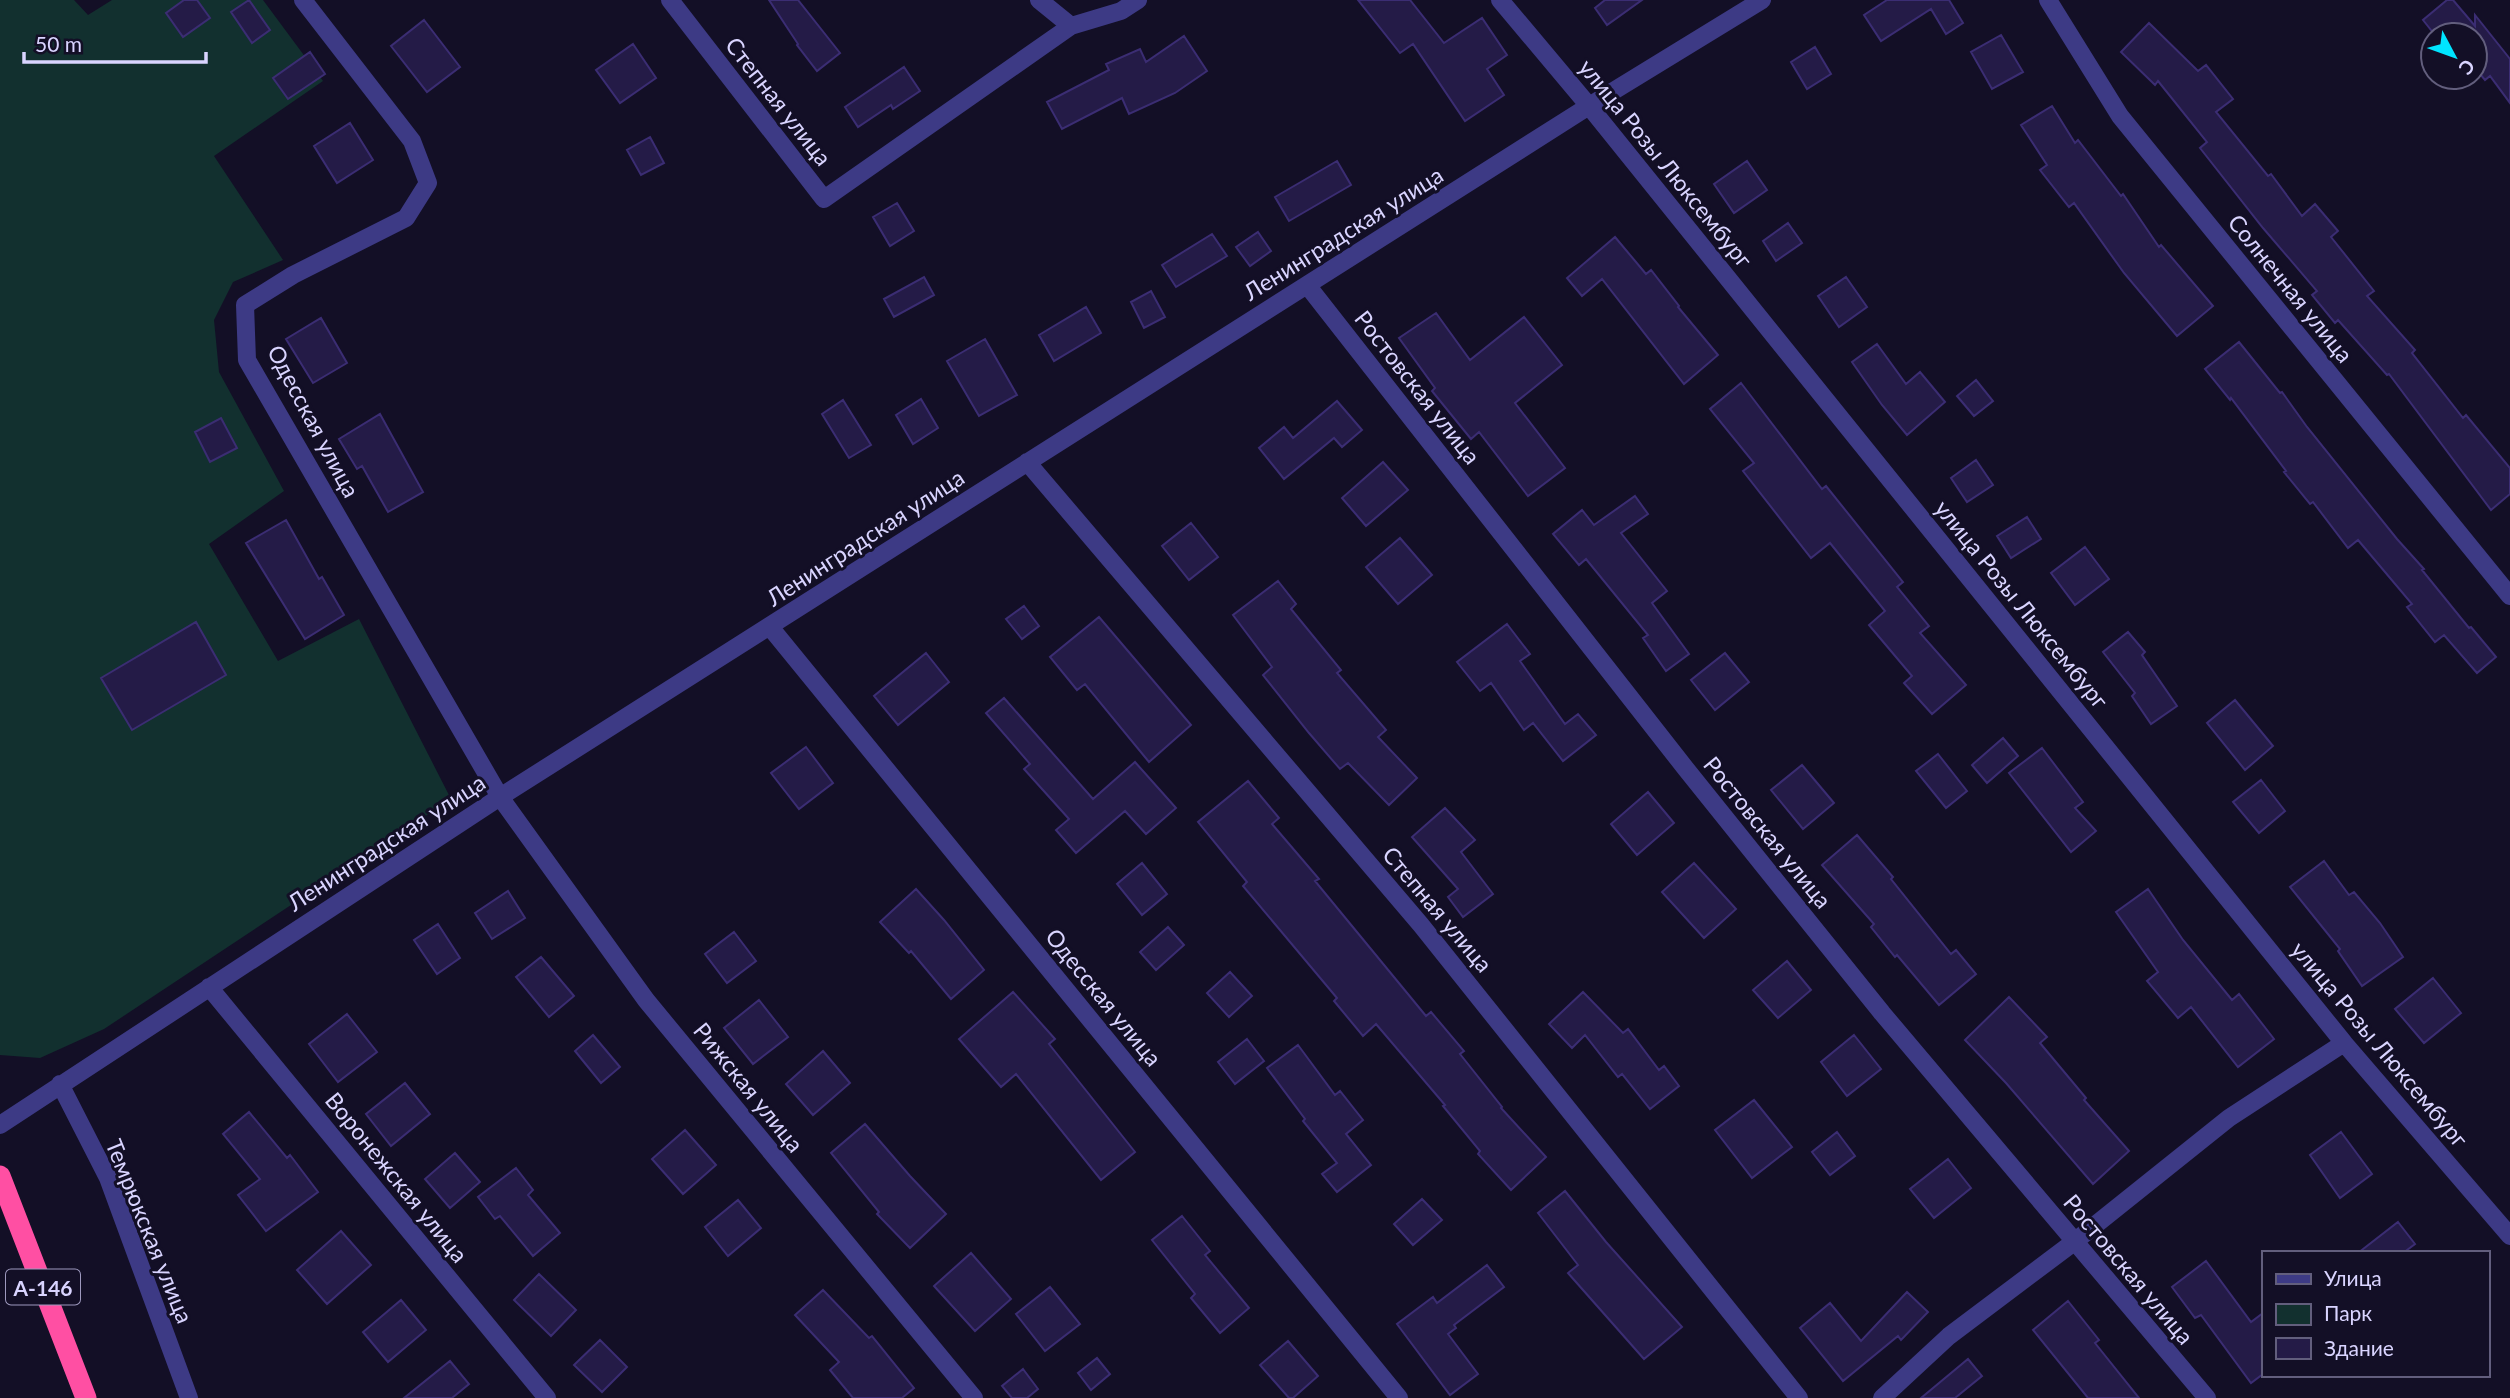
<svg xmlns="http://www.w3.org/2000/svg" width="2510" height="1398" font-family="Lato,sans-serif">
	<rect width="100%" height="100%" fill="#130f26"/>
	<path fill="#12302f" d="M 0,0 L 74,0 L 88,15 L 112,0 L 263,0 L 323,81 L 214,156 L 283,260 L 233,282 L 214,320 L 219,372 L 284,491 L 209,544 L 278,661 L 359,619 L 451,799 L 104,1029 L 40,1058 L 0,1055 Z"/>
	<path fill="#241b47" stroke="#3b2d73" stroke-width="2" d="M 184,0 L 197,0 L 210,18 L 183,37 L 166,13 Z
		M 249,0 L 270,30 L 252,43 L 231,12 Z
		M 769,0 L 798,0 L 840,53 L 817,71 L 797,45 L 798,44 Z
		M 1358,0 L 1410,0 L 1444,43 L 1482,18 L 1507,55 L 1487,69 L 1504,95 L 1465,121 L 1413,44 L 1400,53 Z
		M 1605,0 L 1642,0 L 1607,25 L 1595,8 Z
		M 1887,0 L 1949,0 L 1963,23 L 1946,34 L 1931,9 L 1881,41 L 1864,15 Z
		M 2447,0 L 2453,0 L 2475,26 L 2475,15 L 2510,59 L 2510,103 L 2490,76 L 2485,80 L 2475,68 L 2475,35 L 2435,35 L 2423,20 Z
		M 424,20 L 460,67 L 427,92 L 391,46 Z
		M 2149,23 L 2198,71 L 2206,65 L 2233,99 L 2216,112 L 2268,176 L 2271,174 L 2302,216 L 2315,204 L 2338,231 L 2331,237 L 2374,291 L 2367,296 L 2415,350 L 2412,353 L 2463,418 L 2466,415 L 2510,468 L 2510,494 L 2491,510 L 2389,374 L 2387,375 L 2338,320 L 2335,323 L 2312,295 L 2317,291 L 2263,228 L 2200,148 L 2207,142 L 2158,81 L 2155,85 L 2121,52 Z
		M 2001,35 L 2023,72 L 1992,89 L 1971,52 Z
		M 1184,36 L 1207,71 L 1175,93 L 1129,114 L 1122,98 L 1062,129 L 1047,102 L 1109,70 L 1106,64 L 1140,49 L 1146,62 Z
		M 633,44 L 656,78 L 620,103 L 596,70 Z
		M 1815,47 L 1831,74 L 1807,89 L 1791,62 Z
		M 310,52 L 325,74 L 288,99 L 273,78 Z
		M 904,67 L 920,91 L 893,109 L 891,105 L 858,127 L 845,107 Z
		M 2052,106 L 2075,143 L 2078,140 L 2121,196 L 2123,194 L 2159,247 L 2161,245 L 2213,306 L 2177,336 L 2124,273 L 2074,203 L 2069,207 L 2040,170 L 2047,165 L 2021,125 Z
		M 350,123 L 373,160 L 337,183 L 314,146 Z
		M 650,137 L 664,163 L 641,175 L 627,150 Z
		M 1337,161 L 1351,185 L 1289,221 L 1275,197 Z
		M 1747,161 L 1767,190 L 1734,213 L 1714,184 Z
		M 897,203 L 914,231 L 890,246 L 873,217 Z
		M 1788,223 L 1802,243 L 1776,261 L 1763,241 Z
		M 1258,232 L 1271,251 L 1250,266 L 1236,247 Z
		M 1212,234 L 1227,256 L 1176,287 L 1162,265 Z
		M 1615,237 L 1646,274 L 1651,270 L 1679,306 L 1678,307 L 1718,355 L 1684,384 L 1602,279 L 1582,296 L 1567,278 Z
		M 924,277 L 934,295 L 894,317 L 884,299 Z
		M 1846,277 L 1867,307 L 1839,327 L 1818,296 Z
		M 1151,291 L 1165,317 L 1144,328 L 1131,302 Z
		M 1086,307 L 1101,333 L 1054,361 L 1039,335 Z
		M 1436,313 L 1470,360 L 1524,317 L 1562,365 L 1515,403 L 1565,468 L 1528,496 L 1479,432 L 1471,439 L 1432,391 L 1435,388 L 1399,338 Z
		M 321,318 L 347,363 L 313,383 L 286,339 Z
		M 985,339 L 1017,395 L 979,416 L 947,361 Z
		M 2239,342 L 2280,393 L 2282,392 L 2307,427 L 2397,539 L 2424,569 L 2422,570 L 2469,628 L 2471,627 L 2496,657 L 2477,673 L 2444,635 L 2435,642 L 2407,607 L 2412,604 L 2358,540 L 2348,548 L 2313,502 L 2310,504 L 2284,472 L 2286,471 L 2231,398 L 2230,400 L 2205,369 Z
		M 1877,344 L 1906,384 L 1920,372 L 1945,402 L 1907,435 L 1882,405 L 1852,362 Z
		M 1976,380 L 1993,401 L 1974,416 L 1957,396 Z
		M 1741,383 L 1822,489 L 1826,486 L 1903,582 L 1897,587 L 1929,626 L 1920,633 L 1966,685 L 1932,714 L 1904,683 L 1912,676 L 1869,625 L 1885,611 L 1830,543 L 1811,558 L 1743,471 L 1754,463 L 1710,409 Z
		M 921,399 L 938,428 L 913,444 L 896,415 Z
		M 843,400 L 871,445 L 849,458 L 822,414 Z
		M 1337,401 L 1362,430 L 1342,447 L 1334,438 L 1284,479 L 1259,448 L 1284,427 L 1293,438 Z
		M 380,414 L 423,492 L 388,512 L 362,466 L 357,469 L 339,439 Z
		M 221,418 L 237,448 L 210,462 L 195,432 Z
		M 1976,460 L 1993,485 L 1967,502 L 1951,478 Z
		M 1383,462 L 1408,490 L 1366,526 L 1342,498 Z
		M 1635,496 L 1648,514 L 1621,533 L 1667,591 L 1652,603 L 1689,654 L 1666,671 L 1643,638 L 1648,635 L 1586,559 L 1579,565 L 1553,534 L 1582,510 L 1594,525 Z
		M 2027,517 L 2041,539 L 2011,558 L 1997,536 Z
		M 286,520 L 319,579 L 322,577 L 344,615 L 305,639 L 246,543 Z
		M 1191,523 L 1218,557 L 1189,580 L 1162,546 Z
		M 1400,538 L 1432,575 L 1398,604 L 1366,567 Z
		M 2085,547 L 2109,579 L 2075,605 L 2051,573 Z
		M 1278,581 L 1296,604 L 1291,609 L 1341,670 L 1337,673 L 1386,730 L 1378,737 L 1417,778 L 1389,805 L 1348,763 L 1340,769 L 1309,733 L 1263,675 L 1272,667 L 1233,615 Z
		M 1024,606 L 1039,626 L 1022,639 L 1006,619 Z
		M 1099,617 L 1191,725 L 1149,762 L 1085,684 L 1077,690 L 1050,657 Z
		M 196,622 L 226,675 L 132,730 L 101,678 Z
		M 1507,624 L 1530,654 L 1520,661 L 1565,724 L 1578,714 L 1596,735 L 1563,761 L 1533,723 L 1524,730 L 1491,683 L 1480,691 L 1457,662 Z
		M 2128,632 L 2145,652 L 2142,655 L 2177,706 L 2151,724 L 2132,696 L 2135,693 L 2103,652 Z
		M 926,653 L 949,682 L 898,725 L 874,696 Z
		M 1725,653 L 1749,682 L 1715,710 L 1691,680 Z
		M 1004,698 L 1093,799 L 1135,762 L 1176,808 L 1146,834 L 1125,811 L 1076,853 L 1056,830 L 1069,819 L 1024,769 L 1030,764 L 986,713 Z
		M 2235,700 L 2273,746 L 2245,770 L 2207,723 Z
		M 2003,738 L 2018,756 L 1987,783 L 1972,765 Z
		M 806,747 L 833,783 L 799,809 L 771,773 Z
		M 2042,748 L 2083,802 L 2075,808 L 2096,831 L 2071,852 L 2009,773 Z
		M 1938,754 L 1967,791 L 1946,808 L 1916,771 Z
		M 1802,765 L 1834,803 L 1803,829 L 1771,790 Z
		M 2261,780 L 2285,811 L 2259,833 L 2233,802 Z
		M 1248,781 L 1279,818 L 1272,824 L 1319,879 L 1315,881 L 1426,1016 L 1431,1012 L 1464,1051 L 1460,1054 L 1502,1107 L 1501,1108 L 1546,1157 L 1511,1190 L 1478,1154 L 1480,1151 L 1443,1106 L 1445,1105 L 1376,1024 L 1363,1036 L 1334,1001 L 1337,998 L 1243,886 L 1247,882 L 1198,822 Z
		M 1648,792 L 1674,823 L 1637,855 L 1611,824 Z
		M 1445,808 L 1475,840 L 1461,852 L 1493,894 L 1463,917 L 1448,897 L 1458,889 L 1412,837 Z
		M 1857,835 L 1893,877 L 1891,879 L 1951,954 L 1956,950 L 1976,974 L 1939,1005 L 1897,955 L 1895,957 L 1871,927 L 1874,924 L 1822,865 Z
		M 2324,861 L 2349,895 L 2354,892 L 2380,923 L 2403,957 L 2362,986 L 2338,951 L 2340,949 L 2290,887 Z
		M 1142,863 L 1167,894 L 1142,915 L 1117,884 Z
		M 1694,863 L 1736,909 L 1704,938 L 1662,892 Z
		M 916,889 L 944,920 L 984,970 L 951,999 L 911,951 L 909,953 L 880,922 Z
		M 2148,889 L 2183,940 L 2232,1000 L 2239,994 L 2274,1039 L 2238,1067 L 2191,1007 L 2178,1018 L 2147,981 L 2158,972 L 2116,912 Z
		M 508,891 L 525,918 L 492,939 L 475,913 Z
		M 438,924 L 460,958 L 437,974 L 414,940 Z
		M 1168,927 L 1184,945 L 1156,970 L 1140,952 Z
		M 734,932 L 756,961 L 727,983 L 705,954 Z
		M 541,957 L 574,996 L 549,1017 L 516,977 Z
		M 1787,961 L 1811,990 L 1778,1018 L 1753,990 Z
		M 1230,972 L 1252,996 L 1229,1017 L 1207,993 Z
		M 2433,978 L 2461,1013 L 2424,1043 L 2395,1009 Z
		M 1013,992 L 1055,1039 L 1049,1044 L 1135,1152 L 1101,1180 L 1016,1074 L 1001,1087 L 959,1039 Z
		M 1583,992 L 1623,1033 L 1628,1029 L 1659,1070 L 1664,1066 L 1679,1086 L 1650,1109 L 1622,1074 L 1618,1077 L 1585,1035 L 1572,1048 L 1549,1024 Z
		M 2009,997 L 2047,1037 L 2040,1043 L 2086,1098 L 2084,1100 L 2129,1151 L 2093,1184 L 2006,1083 L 1965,1040 Z
		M 759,1000 L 788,1037 L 753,1064 L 724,1028 Z
		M 347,1014 L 377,1052 L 338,1082 L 309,1044 Z
		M 593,1035 L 620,1067 L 601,1083 L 575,1051 Z
		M 1854,1035 L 1881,1069 L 1847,1096 L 1821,1062 Z
		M 1247,1039 L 1264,1061 L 1235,1084 L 1218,1062 Z
		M 1298,1045 L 1335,1095 L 1340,1091 L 1363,1120 L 1346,1134 L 1371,1165 L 1337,1192 L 1322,1174 L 1337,1163 L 1303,1121 L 1305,1119 L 1267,1068 Z
		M 823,1051 L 850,1083 L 813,1115 L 786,1084 Z
		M 405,1083 L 430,1114 L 391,1146 L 366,1114 Z
		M 1754,1100 L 1792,1147 L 1752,1178 L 1715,1130 Z
		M 249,1112 L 287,1158 L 290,1155 L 318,1192 L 266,1231 L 238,1195 L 260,1179 L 223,1134 Z
		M 865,1124 L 910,1176 L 946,1214 L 910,1248 L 877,1214 L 879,1212 L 831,1153 Z
		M 685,1130 L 716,1165 L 683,1194 L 652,1159 Z
		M 1837,1132 L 1855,1156 L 1830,1175 L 1812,1152 Z
		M 2341,1132 L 2372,1174 L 2340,1198 L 2310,1155 Z
		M 455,1153 L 480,1182 L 450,1208 L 425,1179 Z
		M 1948,1159 L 1971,1188 L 1934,1218 L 1910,1189 Z
		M 516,1168 L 533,1190 L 528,1195 L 560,1233 L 533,1256 L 500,1216 L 495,1219 L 478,1197 Z
		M 1565,1191 L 1606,1242 L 1682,1327 L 1644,1359 L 1568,1273 L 1578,1265 L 1538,1213 Z
		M 1422,1199 L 1442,1220 L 1413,1245 L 1394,1224 Z
		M 738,1200 L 761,1228 L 728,1256 L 705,1227 Z
		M 1182,1216 L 1210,1251 L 1205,1255 L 1249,1308 L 1220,1333 L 1191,1298 L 1195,1294 L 1152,1240 Z
		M 2398,1222 L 2415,1244 L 2403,1253 L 2358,1253 Z
		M 341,1231 L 371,1265 L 327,1304 L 297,1270 Z
		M 971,1253 L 1011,1299 L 975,1331 L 934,1286 Z
		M 2206,1261 L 2251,1322 L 2263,1313 L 2263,1374 L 2251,1383 L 2201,1315 L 2195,1318 L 2172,1287 Z
		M 1487,1265 L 1504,1287 L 1454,1325 L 1456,1328 L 1448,1334 L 1478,1374 L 1450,1395 L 1397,1324 L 1433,1297 L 1437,1303 Z
		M 539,1274 L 576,1310 L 551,1336 L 514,1300 Z
		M 1050,1287 L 1080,1324 L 1045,1351 L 1016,1314 Z
		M 823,1290 L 869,1338 L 872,1336 L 914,1388 L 902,1398 L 853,1398 L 830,1370 L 839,1362 L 795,1315 Z
		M 1907,1292 L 1928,1312 L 1901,1340 L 1898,1336 L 1843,1381 L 1800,1328 L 1830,1303 L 1861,1341 Z
		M 401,1300 L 426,1330 L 388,1362 L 363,1332 Z
		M 2068,1301 L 2099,1340 L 2095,1343 L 2139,1398 L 2088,1398 L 2033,1330 Z
		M 600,1340 L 627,1367 L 602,1392 L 574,1365 Z
		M 1288,1341 L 1318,1376 L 1293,1398 L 1289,1398 L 1260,1365 Z
		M 1097,1358 L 1110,1374 L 1091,1390 L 1078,1373 Z
		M 1968,1359 L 1982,1376 L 1955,1398 L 1921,1398 Z
		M 450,1361 L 469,1384 L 452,1398 L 404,1398 Z
		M 1023,1369 L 1038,1389 L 1027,1398 L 1012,1398 L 1002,1386 Z"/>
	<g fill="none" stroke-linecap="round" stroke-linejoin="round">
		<path stroke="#3d3a85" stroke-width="18" d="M 303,0 L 412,141 L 428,183 L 406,218 L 293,275 L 245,305 L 247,360 L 500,797 L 646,1000 L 974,1398
			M 670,0 L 824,199 L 1071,26 L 1121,11 L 1138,0
			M 1039,0 L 1071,26
			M 1500,0 L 1589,106 L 2344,1043 L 2510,1236
			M 2048,0 L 2120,116 L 2510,596
			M 1307,285 L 1686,769 L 1882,1013 L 2207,1398
			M 1027,462 L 1421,925 L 1799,1398
			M 770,627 L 1399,1398
			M 209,987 L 547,1398
			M 60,1084 L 108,1178 L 189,1398
			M 0,1125 L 500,797 L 1589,106 L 1762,0
			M 1882,1398 L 1949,1336 L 2074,1242 L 2229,1118 L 2344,1043"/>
		<path stroke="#ff4fa3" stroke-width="21" d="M 0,1176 L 86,1398"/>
	</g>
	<g text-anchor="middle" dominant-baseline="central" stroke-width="6" stroke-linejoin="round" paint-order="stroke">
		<rect fill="#130f26" stroke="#9e99be" stroke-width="2" x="6" y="1269.5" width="74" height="35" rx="5"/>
		<g font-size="21" font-weight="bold" fill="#d9d4ff">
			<text x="43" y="1287">А-146</text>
		</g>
		<g font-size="23" fill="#d9d4ff" stroke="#130f26">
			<text transform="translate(779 101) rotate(52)">Степная улица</text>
			<text transform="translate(1666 163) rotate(51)">улица Розы Люксембург</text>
			<text transform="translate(1343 233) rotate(-32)">Ленинградская улица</text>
			<text transform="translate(2291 288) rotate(51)">Солнечная улица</text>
			<text transform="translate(1418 387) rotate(52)">Ростовская улица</text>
			<text transform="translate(314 421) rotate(62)">Одесская улица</text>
			<text transform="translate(865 537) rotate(-33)">Ленинградская улица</text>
			<text transform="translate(2022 604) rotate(51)">улица Розы Люксембург</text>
			<text transform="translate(1768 832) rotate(51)">Ростовская улица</text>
			<text transform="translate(386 842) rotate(-33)">Ленинградская улица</text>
			<text transform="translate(1438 909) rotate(50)">Степная улица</text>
			<text transform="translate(1104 997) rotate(51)">Одесская улица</text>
			<text transform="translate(2380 1044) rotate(50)">улица Розы Люксембург</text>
			<text transform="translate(749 1087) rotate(51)">Рижская улица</text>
			<text transform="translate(397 1177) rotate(51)">Воронежская улица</text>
			<text transform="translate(150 1231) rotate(68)">Темрюкская улица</text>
			<text transform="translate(2129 1269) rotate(50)">Ростовская улица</text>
		</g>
	</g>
	<rect x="2262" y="1251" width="228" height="126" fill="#130f26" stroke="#625e7d" stroke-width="2"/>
	<rect x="2276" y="1274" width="35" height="10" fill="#3d3a85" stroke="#625e7d" stroke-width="2"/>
	<text x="2324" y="1286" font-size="21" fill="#d9d4ff">Улица</text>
	<rect x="2276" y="1304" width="35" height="21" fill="#12302f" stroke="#625e7d" stroke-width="2"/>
	<text x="2324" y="1321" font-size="21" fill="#d9d4ff">Парк</text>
	<rect x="2276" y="1338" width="35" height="21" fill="#241b47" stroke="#625e7d" stroke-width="2"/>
	<text x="2324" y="1356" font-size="21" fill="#d9d4ff">Здание</text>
	<g transform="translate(2454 56) rotate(131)"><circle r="33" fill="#130f26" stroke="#625e7d" stroke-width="2"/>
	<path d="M0-5L12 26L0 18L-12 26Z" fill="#00e5ff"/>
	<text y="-10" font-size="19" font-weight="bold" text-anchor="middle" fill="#d9d4ff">С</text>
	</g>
	<path d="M24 52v10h182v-10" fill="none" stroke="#d9d4ff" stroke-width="3.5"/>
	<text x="35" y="52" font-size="21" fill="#d9d4ff" stroke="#130f26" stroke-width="5" paint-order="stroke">50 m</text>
</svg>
